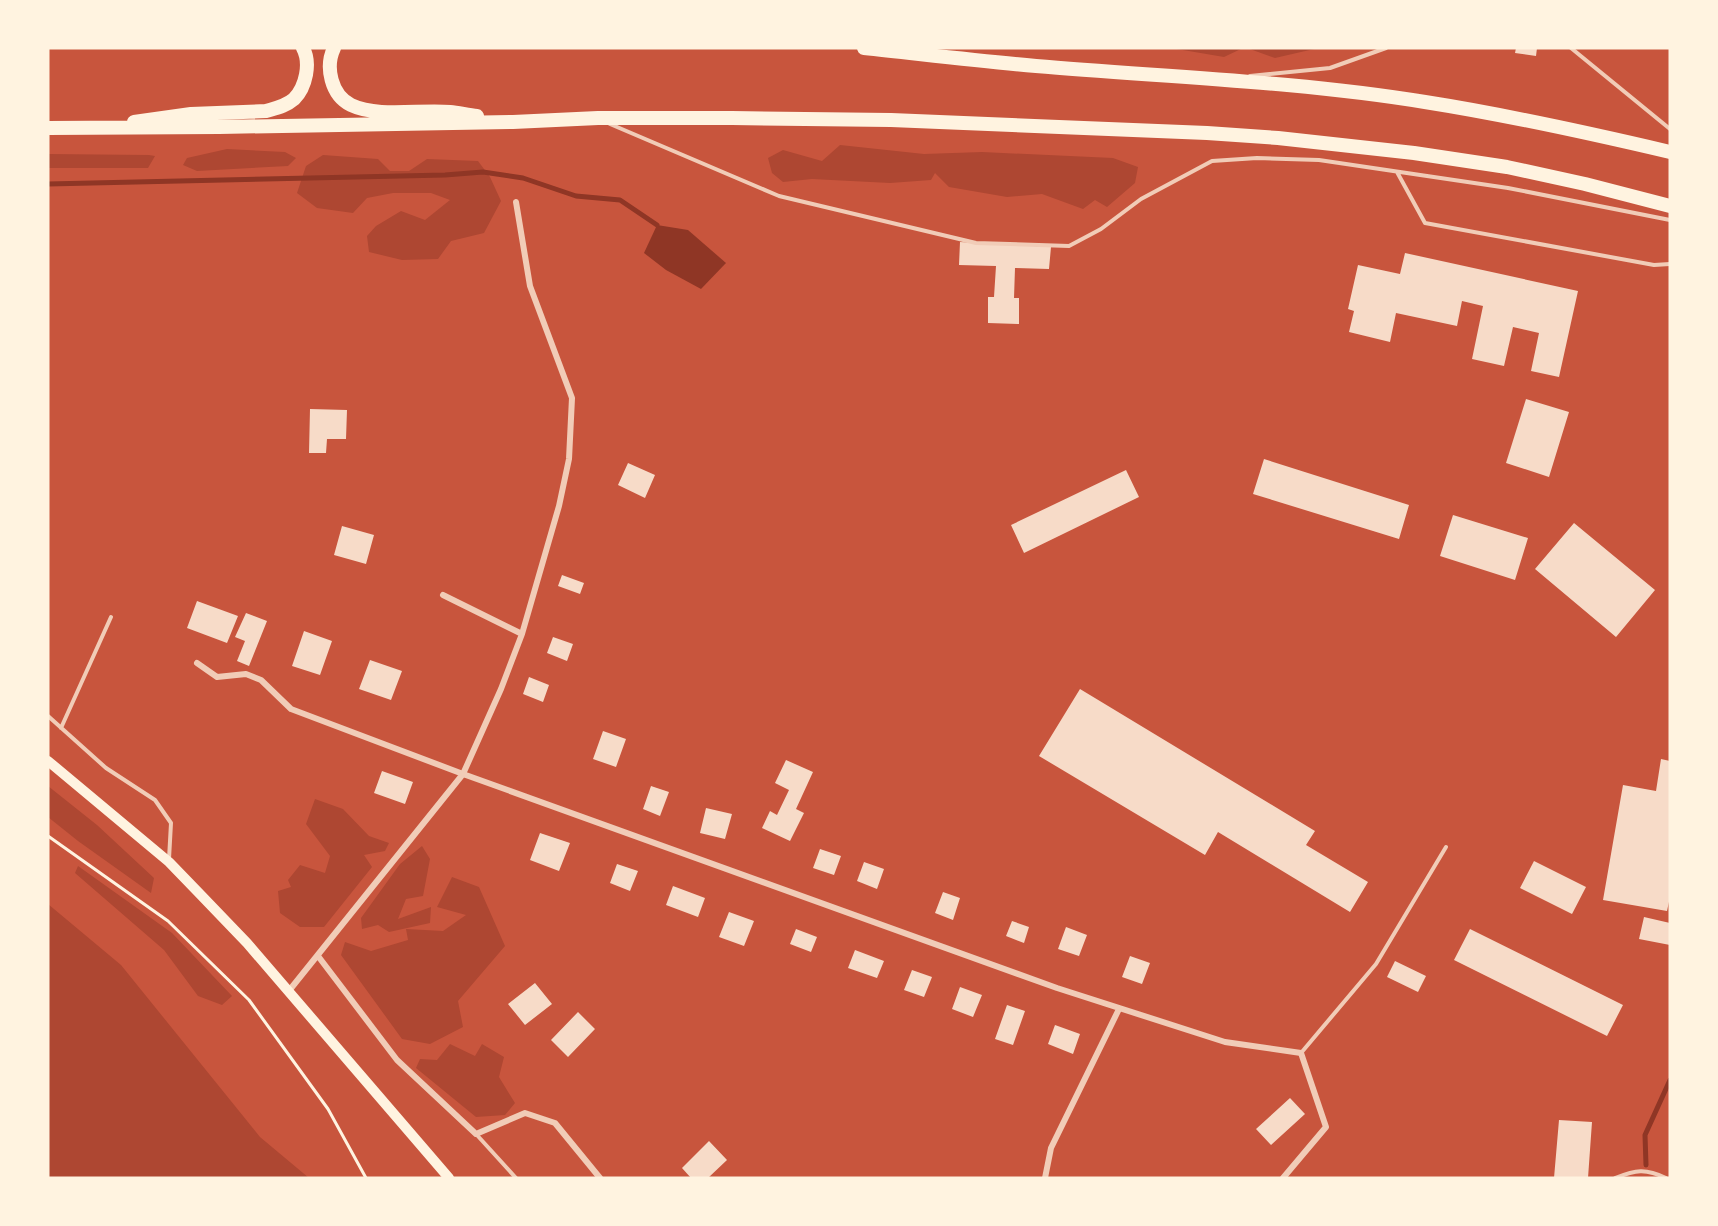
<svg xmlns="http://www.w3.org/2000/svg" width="1718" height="1226" font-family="'Golos Text',sans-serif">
	<rect width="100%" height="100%" fill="#c8553d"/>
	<path fill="#ae4732" d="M 1171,48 L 1243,48 L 1224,57 Z
		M 1247,48 L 1312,48 L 1314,49 L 1275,58 Z
		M 840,145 L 924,154 L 982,152 L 1113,158 L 1138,167 L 1135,183 L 1107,207 L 1095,200 L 1083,209 L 1042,194 L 1007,197 L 949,187 L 935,173 L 931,180 L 890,183 L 812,179 L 783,182 L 772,173 L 768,158 L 783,150 L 822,161 Z
		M 227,149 L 285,152 L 296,158 L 288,166 L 197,171 L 183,165 L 187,158 Z
		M 48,154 L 149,155 L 155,156 L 148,168 L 48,168 Z
		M 323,155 L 378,159 L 390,171 L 409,171 L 427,159 L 478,161 L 490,177 L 501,201 L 484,233 L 451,241 L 438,259 L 402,260 L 369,252 L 367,236 L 376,226 L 401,211 L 425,220 L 450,200 L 431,193 L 393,193 L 367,198 L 353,213 L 317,208 L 297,193 L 306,166 Z
		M 48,786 L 97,825 L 154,878 L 151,893 L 78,841 L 48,817 Z
		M 315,799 L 343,809 L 369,836 L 389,843 L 385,851 L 364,855 L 372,867 L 324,927 L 300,927 L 280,913 L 278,891 L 291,887 L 288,880 L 300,865 L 325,873 L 330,856 L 306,824 Z
		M 422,846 L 430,859 L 423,896 L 406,899 L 398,919 L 431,907 L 430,923 L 389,932 L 378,925 L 362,929 L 361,918 L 400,864 Z
		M 78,866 L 172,933 L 232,996 L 222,1005 L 198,996 L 164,950 L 75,873 Z
		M 452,877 L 479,887 L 505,946 L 458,1001 L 463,1027 L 430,1044 L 402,1039 L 341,955 L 345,942 L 371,951 L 408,940 L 406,929 L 443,931 L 466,915 L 437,907 Z
		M 48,904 L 121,965 L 260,1137 L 309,1178 L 48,1178 Z
		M 450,1044 L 475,1056 L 482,1044 L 504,1057 L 499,1077 L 515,1103 L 505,1115 L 476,1117 L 416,1068 L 420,1059 L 437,1060 Z"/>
	<path fill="#8f3625" d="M 657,225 L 688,230 L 726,263 L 701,289 L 666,270 L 644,253 Z"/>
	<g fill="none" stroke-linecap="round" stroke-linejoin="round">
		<path stroke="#8f3625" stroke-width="5" d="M 48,184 L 445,175 L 483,172 L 523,178 L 576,196 L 620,200 L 657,225
			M 1646,1165 L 1645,1135 L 1670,1080"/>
	</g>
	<path fill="#f7dbc8" d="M 1516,48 L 1537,48 L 1536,56 L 1515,53 Z
		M 960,242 L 1051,247 L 1049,269 L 1015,268 L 1014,298 L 1019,298 L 1019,324 L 988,323 L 988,297 L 994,297 L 996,266 L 959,265 Z
		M 1405,253 L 1578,291 L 1559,377 L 1531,371 L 1539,333 L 1513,327 L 1504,366 L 1472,359 L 1483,306 L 1462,301 L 1457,326 L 1396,313 L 1390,342 L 1349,332 L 1354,311 L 1348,309 L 1358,265 L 1400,274 Z
		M 1526,399 L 1569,412 L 1549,477 L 1506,463 Z
		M 310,409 L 347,410 L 346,439 L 327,439 L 326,453 L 309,453 Z
		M 1264,459 L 1409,505 L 1399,539 L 1253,494 Z
		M 628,463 L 655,475 L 645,498 L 618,485 Z
		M 1126,470 L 1139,497 L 1024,553 L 1011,525 Z
		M 1453,515 L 1528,538 L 1515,580 L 1440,556 Z
		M 1574,523 L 1655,590 L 1616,637 L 1535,569 Z
		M 342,526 L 374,535 L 366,564 L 334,555 Z
		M 562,575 L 584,583 L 580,594 L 558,586 Z
		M 197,601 L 238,616 L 227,643 L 187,628 Z
		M 246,613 L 267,621 L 249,666 L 237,661 L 245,641 L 235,637 Z
		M 304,631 L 332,641 L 320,675 L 292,666 Z
		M 553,637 L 573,644 L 567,661 L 547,653 Z
		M 370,660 L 402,671 L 391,700 L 359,689 Z
		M 529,677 L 549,685 L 543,702 L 523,694 Z
		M 1080,689 L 1315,831 L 1306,845 L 1368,882 L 1350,912 L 1218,832 L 1205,855 L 1039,756 Z
		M 603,731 L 626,739 L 616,767 L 593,759 Z
		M 1661,759 L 1670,761 L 1670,897 L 1667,911 L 1603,900 L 1623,785 L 1656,791 Z
		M 786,760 L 813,772 L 796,809 L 804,813 L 790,841 L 762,828 L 770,811 L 777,815 L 789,790 L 775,783 Z
		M 382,771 L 413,782 L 405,804 L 374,793 Z
		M 651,786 L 669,792 L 660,816 L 643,809 Z
		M 706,808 L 732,814 L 725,839 L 700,833 Z
		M 540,833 L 570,843 L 559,871 L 530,860 Z
		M 820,849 L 841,856 L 834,875 L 813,868 Z
		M 1534,861 L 1586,887 L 1572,914 L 1520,888 Z
		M 864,862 L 884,869 L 877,889 L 857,881 Z
		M 617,864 L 638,871 L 630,891 L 610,883 Z
		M 673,886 L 705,898 L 698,917 L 666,905 Z
		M 943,892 L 960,898 L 953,920 L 935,913 Z
		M 729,912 L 754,921 L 744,946 L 719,937 Z
		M 1644,917 L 1670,923 L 1670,945 L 1639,939 Z
		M 1012,921 L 1029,927 L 1024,943 L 1006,936 Z
		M 1066,927 L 1087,935 L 1079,956 L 1058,949 Z
		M 796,929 L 817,937 L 811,952 L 790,944 Z
		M 1470,929 L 1623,1005 L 1607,1036 L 1454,960 Z
		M 855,950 L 884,961 L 877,978 L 848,968 Z
		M 1130,956 L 1150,963 L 1142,984 L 1122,977 Z
		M 1395,961 L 1426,976 L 1418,992 L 1387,977 Z
		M 912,970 L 932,977 L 924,997 L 904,990 Z
		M 535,983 L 552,1004 L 525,1025 L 508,1004 Z
		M 960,987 L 982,995 L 973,1017 L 952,1009 Z
		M 1007,1005 L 1025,1011 L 1013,1045 L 995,1039 Z
		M 578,1012 L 595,1029 L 568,1057 L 551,1040 Z
		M 1055,1025 L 1080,1034 L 1073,1054 L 1048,1044 Z
		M 1290,1098 L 1305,1114 L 1271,1145 L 1256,1129 Z
		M 1559,1120 L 1592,1122 L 1588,1178 L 1554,1178 Z
		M 709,1141 L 727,1160 L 708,1178 L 691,1178 L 682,1168 Z"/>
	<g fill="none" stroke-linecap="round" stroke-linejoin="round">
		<path stroke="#fff3e0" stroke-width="3" d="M 48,836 L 168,921 L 249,1000 L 328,1109 L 366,1178"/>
		<path stroke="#f1ccb7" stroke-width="4" d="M 1571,48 L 1670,129
			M 1250,76 L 1330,68 L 1386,48
			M 610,124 L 779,196 L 976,243 L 1069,246 L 1101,229 L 1141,199 L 1212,161 L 1257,158 L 1319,160 L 1508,188 L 1670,220
			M 1397,172 L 1425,223 L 1654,265 L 1670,264
			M 48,716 L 106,768 L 155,800 L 171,823 L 169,859
			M 61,728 L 111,617
			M 1301,1053 L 1376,964 L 1446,847
			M 476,1134 L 516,1178
			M 1615,1178 C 1636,1170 1645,1168 1666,1178"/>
		<path stroke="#f1ccb7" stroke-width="6" d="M 443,595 L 522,634
			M 197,663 L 217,677 L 246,674 L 261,680 L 291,709 L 463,774 L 1057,988 L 1225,1042 L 1301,1053 L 1326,1127 L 1283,1178
			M 318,956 L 397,1060 L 476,1134 L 525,1113 L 555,1123 L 600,1178
			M 288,992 L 463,774 L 501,689 L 522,634 L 559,506 L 569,459 L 572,398 L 530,286 L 516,202
			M 1045,1178 L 1051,1148 L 1119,1009"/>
		<path stroke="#fff3e0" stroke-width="10" d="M 48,761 L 169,862 L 198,892 L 247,943 L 449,1178"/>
		<path stroke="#fff3e0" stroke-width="14" d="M 334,48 C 325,67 331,95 351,105 C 378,118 421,109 450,112 C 459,113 468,115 477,116
			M 864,48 C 921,54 979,61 1036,66 C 1166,77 1296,81 1425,102 C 1508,115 1589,133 1670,152
			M 134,122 L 191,114 L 266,111 C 276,108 286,106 294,99 C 306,87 311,63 303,48
			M 48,128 L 219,127 L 513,122 L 598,118 L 732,118 L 891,120 L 1207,133 L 1278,138 L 1414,153 L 1507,167 L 1585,184 L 1670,206"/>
	</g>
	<rect width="1718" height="1226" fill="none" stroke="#fff3e0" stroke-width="99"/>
</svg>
